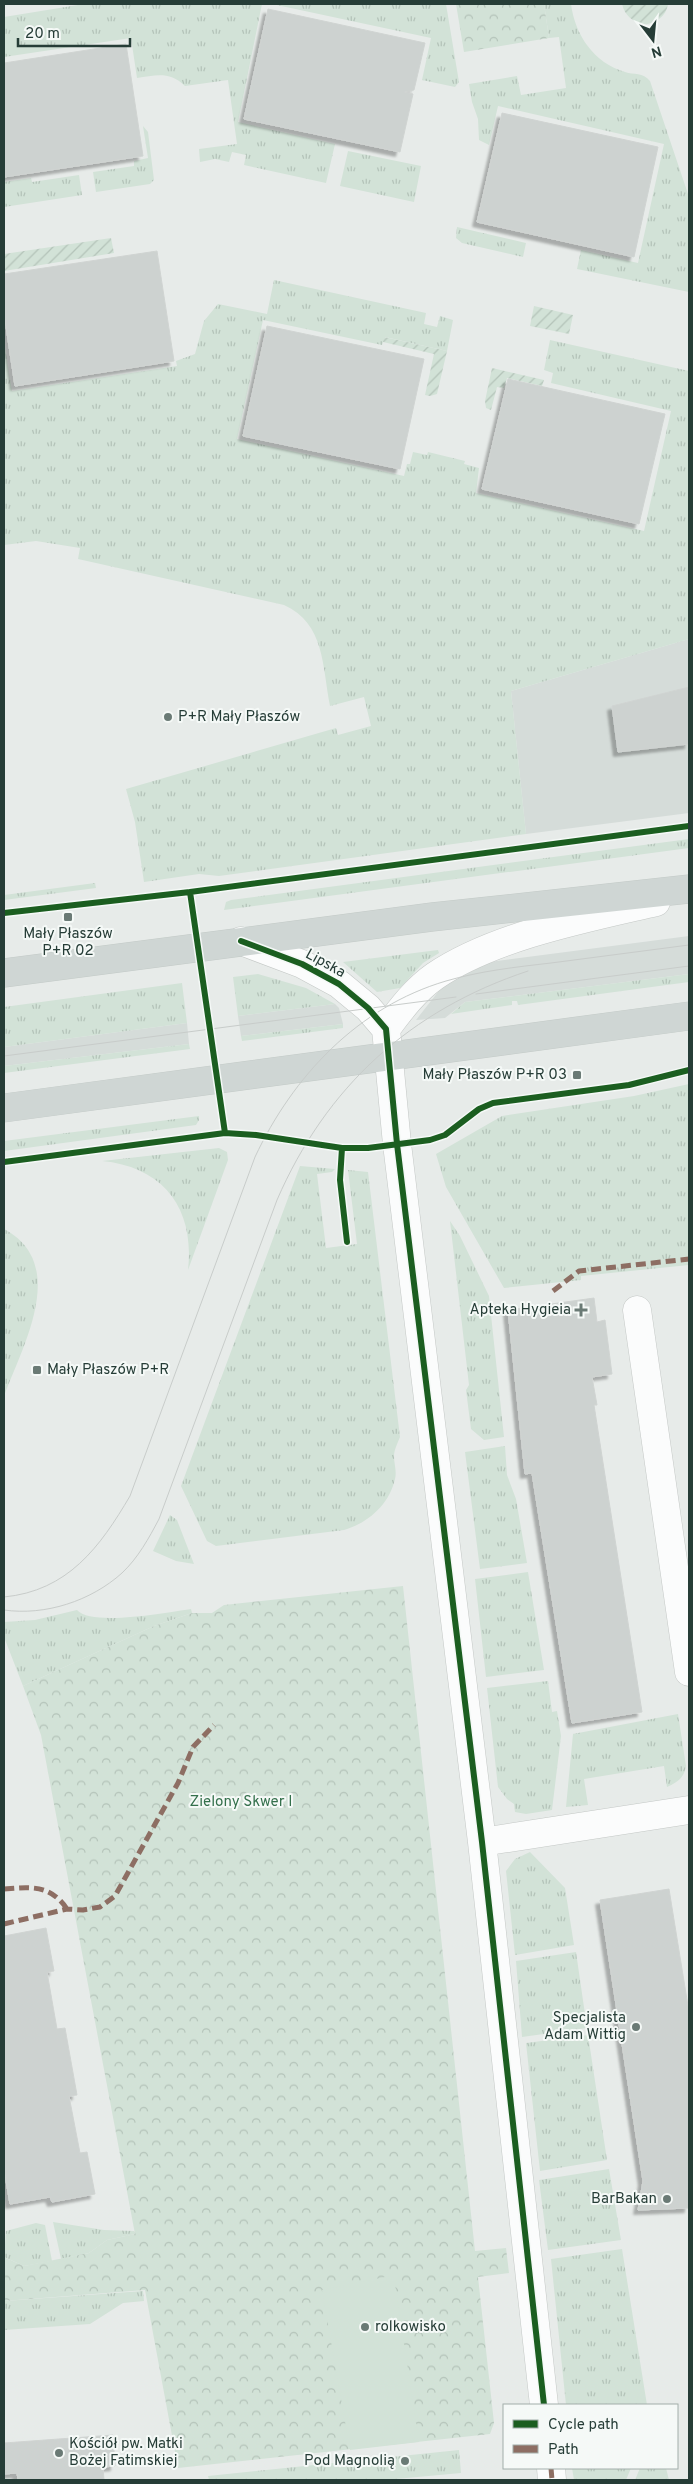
<svg xmlns="http://www.w3.org/2000/svg" width="693" height="2484" font-family="Overpass,sans-serif">
	<defs>
		<pattern id="grass-tufts" width="24" height="20" patternUnits="userSpaceOnUse" patternTransform="scale(1.25)"><rect width="24" height="20" fill="#d2e2d7"/><path d="M3 7l-1-3M5 7V3M7 7l1-3M15 17l-1-3M17 17v-4M19 17l1-3" fill="none" stroke="#b4c3b9"/></pattern>
		<pattern id="forest-crowns" width="20" height="18" patternUnits="userSpaceOnUse" patternTransform="scale(1.25)"><rect width="20" height="18" fill="#d2e2d7"/><path d="M2 6a3 3 0 1 1 6 0M12 15a3 3 0 1 1 6 0" fill="none" stroke="#b4c3b9"/></pattern>
		<pattern id="garden-furrows" width="10" height="10" patternUnits="userSpaceOnUse" patternTransform="scale(1.25)"><rect width="10" height="10" fill="#d2e2d7"/><path d="M-1 1l2-2M0 10L10 0M9 11l2-2" fill="none" stroke="#b4c3b9"/></pattern>
		<filter id="shadow"><feDropShadow dx="-4.5" dy="4.5" stdDeviation="1" flood-color="#0004"/></filter>
	</defs>
	<rect width="100%" height="100%" fill="#e7ebe9"/>
	<path fill="#d5dcd9" d="M 689,639 L 689,813 L 526,834 L 511,691 Z
		M 689,936 L 689,974 L 465,1002 L 445,1018 L 416,1020 L 438,992 L 449,982 L 482,963 Z
		M 335,1004 L 339,1008 L 343,1024 L 241,1036 L 238,1016 Z
		M 187,1023 L 189,1044 L 4,1066 L 4,1047 Z"/>
	<path fill="url(#grass-tufts)" d="M 84,4 L 262,4 L 238,122 L 335,144 L 326,183 L 244,165 L 246,155 L 232,152 L 229,162 L 215,159 L 200,162 L 199,149 L 237,144 L 228,80 L 185,86 C 170,71 156,75 137,78 L 131,38 L 4,57 L 4,17 Z
		M 272,4 L 446,4 L 459,82 L 455,87 L 422,80 L 431,38 Z
		M 544,4 L 571,4 C 575,35 594,63 625,72 C 634,75 643,72 650,81 L 689,197 L 689,292 L 577,269 L 581,250 L 638,263 L 664,144 L 498,106 L 489,145 L 479,140 L 478,119 L 472,102 L 469,84 L 517,76 L 521,95 L 566,88 L 559,37 L 549,38 Z
		M 143,126 L 148,132 L 154,180 L 150,184 L 96,192 L 93,172 L 134,166 L 134,161 L 148,158 Z
		M 348,151 L 421,166 L 414,202 L 340,186 Z
		M 79,175 L 82,195 L 4,207 L 4,182 L 31,178 L 32,182 Z
		M 457,227 L 526,243 L 523,257 L 462,243 L 456,238 Z
		M 274,280 L 426,313 L 424,324 L 437,327 L 440,316 L 453,320 L 447,351 L 385,337 L 382,345 L 263,320 L 237,439 L 404,476 L 407,464 L 410,464 L 413,452 L 427,455 L 428,452 L 465,461 L 464,464 L 479,468 L 476,493 L 644,531 L 671,411 L 551,383 L 553,373 L 544,370 L 550,340 L 689,371 L 689,639 L 511,691 L 526,834 L 219,876 L 199,874 L 144,882 L 135,822 L 126,789 L 336,728 L 338,735 L 371,726 L 364,697 L 330,706 C 322,665 325,624 284,605 L 78,559 L 80,548 L 36,541 L 4,545 L 4,341 L 12,391 L 177,366 L 176,361 L 195,354 L 204,321 L 218,304 L 267,314 Z
		M 689,839 L 689,848 L 224,910 L 226,902 L 231,900 Z
		M 95,883 L 96,888 L 4,900 L 4,895 Z
		M 438,950 L 439,953 L 423,963 L 400,988 L 377,992 L 343,962 Z
		M 258,974 L 306,988 L 335,1004 L 238,1016 L 233,977 Z
		M 689,974 L 689,982 L 518,1005 L 517,1001 L 512,1001 L 512,1005 L 451,1014 L 465,1002 Z
		M 182,983 L 187,1023 L 4,1047 L 4,1007 Z
		M 343,1024 L 343,1028 L 242,1041 L 241,1036 Z
		M 189,1044 L 190,1049 L 4,1073 L 4,1066 Z
		M 689,1084 L 689,1265 L 581,1276 L 581,1280 L 504,1288 L 446,1187 L 436,1154 L 502,1116 L 634,1096 Z
		M 199,1116 L 199,1120 L 196,1125 L 4,1151 L 4,1141 Z
		M 219,1148 L 227,1152 L 228,1160 L 188,1270 C 195,1209 164,1167 102,1161 Z
		M 300,1166 L 335,1169 L 332,1172 L 317,1174 L 326,1248 L 357,1244 L 348,1170 L 368,1172 L 400,1437 C 398,1442 394,1450 394,1456 C 394,1464 397,1471 395,1479 C 389,1505 368,1523 344,1530 L 216,1546 L 207,1541 L 181,1486 Z
		M 450,1221 L 460,1236 L 489,1296 L 504,1437 L 484,1440 L 471,1429 L 466,1390 L 469,1385 Z
		M 4,1229 C 70,1264 22,1347 4,1396 Z
		M 505,1446 L 507,1475 L 516,1499 L 527,1563 L 480,1569 L 465,1452 Z
		M 170,1515 L 177,1520 L 194,1564 L 176,1561 L 153,1551 Z
		M 528,1572 L 544,1670 L 486,1677 L 475,1579 Z
		M 191,1609 L 192,1613 L 154,1626 L 23,1686 L 4,1637 L 4,1622 L 35,1620 L 77,1610 C 92,1627 169,1612 191,1609 Z
		M 548,1681 L 552,1712 L 557,1711 L 561,1736 L 552,1810 L 526,1814 L 515,1812 L 514,1804 L 507,1799 L 498,1787 L 487,1688 Z
		M 678,1714 L 686,1766 C 684,1778 678,1782 667,1787 L 664,1766 L 584,1779 L 588,1805 L 566,1807 L 573,1734 Z
		M 530,1852 L 565,1888 L 574,1945 L 515,1955 L 506,1871 L 515,1859 Z
		M 576,1952 L 587,2028 L 522,2037 L 516,1961 Z
		M 588,2035 L 607,2160 L 540,2171 L 526,2043 Z
		M 609,2169 L 621,2240 L 548,2250 L 539,2180 Z
		M 53,2222 L 104,2230 L 134,2231 L 135,2234 L 107,2240 L 89,2253 L 61,2259 Z
		M 36,2223 L 45,2225 L 52,2261 L 24,2266 L 4,2257 L 6,2231 Z
		M 622,2249 L 647,2405 L 566,2405 L 551,2259 Z
		M 143,2291 L 144,2301 L 123,2303 L 90,2324 L 4,2330 L 4,2301 Z
		M 459,2450 L 461,2473 L 385,2480 L 209,2480 L 208,2476 Z
		M 572,2468 L 631,2468 L 626,2480 L 574,2480 Z
		M 640,2468 L 666,2468 L 669,2480 L 635,2480 Z"/>
	<path fill="url(#forest-crowns)" d="M 456,4 L 544,4 L 549,38 L 464,52 Z
		M 403,1586 L 475,2251 L 506,2248 L 509,2273 L 478,2277 L 494,2423 L 490,2434 L 178,2468 L 145,2290 L 4,2301 L 4,2257 L 24,2266 L 89,2253 L 107,2240 L 135,2234 L 41,1735 L 23,1686 L 154,1626 L 192,1613 L 212,1613 L 224,1605 Z"/>
	<path fill="url(#garden-furrows)" d="M 622,4 L 668,4 C 666,17 657,22 644,25 C 632,21 625,16 622,4 Z
		M 111,238 L 114,253 L 4,271 L 4,254 Z
		M 534,306 L 573,315 L 569,334 L 530,326 Z
		M 384,337 L 447,351 L 437,394 L 430,396 L 425,395 L 434,354 L 383,342 Z
		M 492,368 L 544,380 L 542,386 L 507,378 L 504,388 L 497,387 L 491,410 L 486,408 L 485,401 Z"/>
	<path fill="#d2e2d7" d="M 385,2277 L 391,2279 L 395,2284 L 419,2442 L 350,2450 L 322,2290 Z"/>
	<path fill="#cdd2d0" stroke="#d0d4d2" filter="url(#shadow)" d="M 268,9 L 425,43 L 414,90 L 404,92 L 413,94 L 400,152 L 244,119 Z
		M 126,44 L 143,156 L 4,177 L 4,63 Z
		M 502,113 L 658,147 L 634,257 L 477,222 Z
		M 157,251 L 174,361 L 15,386 L 4,313 L 4,274 Z
		M 267,326 L 424,359 L 400,469 L 243,436 Z
		M 508,379 L 665,414 L 639,524 L 482,489 Z
		M 689,687 L 689,744 L 618,752 L 612,706 Z
		M 594,1298 L 597,1322 L 605,1320 L 612,1374 L 592,1377 L 597,1405 L 594,1405 L 642,1712 L 572,1723 L 532,1473 L 525,1474 L 508,1310 Z
		M 669,1889 L 689,2012 L 689,2208 L 638,2210 L 643,2181 L 600,1900 Z
		M 46,1928 L 54,1971 L 47,1972 L 57,2029 L 65,2028 L 77,2095 L 69,2096 L 80,2153 L 87,2152 L 95,2194 L 52,2202 L 50,2197 L 10,2204 L 4,2169 L 4,1936 Z
		M 113,2435 L 115,2466 L 103,2467 L 104,2480 L 18,2480 L 17,2473 L 4,2474 L 4,2443 Z"/>
	<g fill="none" stroke-linecap="round" stroke-linejoin="round">
		<defs>
			<path id="street" d="M 241,941 L 302,964 L 339,984 L 368,1008 L 386,1029 L 397,1144 L 482,1842 L 544,2405
				M 386,1029 C 401,1009 415,990 435,976 C 494,936 587,918 656,902
				M 637,1310 L 689,1672
				M 482,1842 L 689,1810
				M 551,2468 L 552,2480"/>
			<path id="primary" d="M 4,973 L 432,917 L 689,889
				M 4,1108 L 689,1016"/>
		</defs>
		<use href="#street" stroke="#c4c8c6" stroke-width="29"/>
		<use href="#primary" stroke="#c3cac7" stroke-width="29"/>
		<use href="#street" stroke="#fbfcfc" stroke-width="28"/>
		<use href="#primary" stroke="#cfd6d4" stroke-width="28"/>
		<path stroke="#c8ccca" stroke-width="1" d="M 476,994 L 689,966
			M 4,1056 L 456,997
			M 4,1597 C 68,1591 100,1547 130,1496 L 255,1157 C 293,1076 358,1007 446,981 C 480,971 516,967 551,963 C 597,957 643,951 689,945
			M 4,1610 C 45,1616 91,1601 122,1573 C 138,1558 149,1538 159,1519 L 277,1200 C 326,1087 410,1010 528,971"/>
		<path stroke="#8d6e63" stroke-width="5" stroke-dasharray="10 5" stroke-linecap="butt" d="M 553,1291 L 579,1271 L 689,1259
			M 4,1889 C 30,1887 50,1884 67,1909
			M 4,1924 L 67,1909 L 83,1910 L 100,1907 L 115,1896 L 178,1783 L 193,1747 L 214,1725
			M 551,2468 L 552,2480"/>
		<defs>
			<path id="cycleway" d="M 190,892 L 225,1133
				M 4,913 L 190,892 L 689,826
				M 241,941 L 302,964 L 339,984 L 368,1008 L 386,1029 L 397,1144 L 482,1842 L 544,2405
				M 342,1148 L 340,1180 L 347,1242
				M 4,1162 L 225,1133 L 256,1135 L 342,1148 L 368,1148 L 430,1140 L 445,1135 L 479,1109 L 493,1103 L 629,1085 L 689,1070"/>
		</defs>
		<use href="#cycleway" stroke="#f5f9f7" stroke-width="9"/>
		<use href="#cycleway" stroke="#1b5e20" stroke-width="6"/>
	</g>
	<g fill="#6a7a75" stroke="#f5f9f7" stroke-width="2">
		<circle cx="168" cy="717" r="5"/>
		<rect x="63" y="912" width="10" height="10" rx="2.5"/>
		<rect x="572" y="1070" width="10" height="10" rx="2.5"/>
		<path d="M578.5 1302.5h5v5h5v5h-5v5h-5v-5h-5v-5h5z"/>
		<rect x="32" y="1365" width="10" height="10" rx="2.5"/>
		<circle cx="636" cy="2027" r="5"/>
		<circle cx="667" cy="2199" r="5"/>
		<circle cx="365" cy="2327" r="5"/>
		<circle cx="59" cy="2453" r="5"/>
		<circle cx="405" cy="2461" r="5"/>
	</g>
	<g text-anchor="middle" dominant-baseline="central" stroke-width="4" stroke-linejoin="round" paint-order="stroke">
		<g font-size="15" fill="#263d37" stroke="#f5f9f7" text-anchor="end">
			<text x="178" y="717" text-anchor="start">P+R Mały Płaszów</text>
			<text x="68" y="934" text-anchor="middle">Mały Płaszów<tspan x="68" dy="17">P+R 02</tspan></text>
			<text x="567" y="1075">Mały Płaszów P+R 03</text>
			<text x="571" y="1310">Apteka Hygieia</text>
			<text x="47" y="1370" text-anchor="start">Mały Płaszów P+R</text>
			<text x="626" y="2018">Specjalista<tspan x="626" dy="17">Adam Wittig</tspan></text>
			<text x="657" y="2199">BarBakan</text>
			<text x="375" y="2327" text-anchor="start">rolkowisko</text>
			<text x="69" y="2444" text-anchor="start">Kościół pw. Matki<tspan x="69" dy="17">Bożej Fatimskiej</tspan></text>
			<text x="395" y="2461">Pod Magnolią</text>
		</g>
		<g font-size="15" fill="#263d37" stroke="#f5f9f7">
			<text transform="translate(325 964) rotate(29)">Lipska</text>
		</g>
		<g font-size="15" fill="#34704c" stroke="#f5f9f7">
			<text x="241" y="1802">Zielony Skwer I</text>
		</g>
	</g>
	<rect width="693" height="2484" fill="none" stroke="#263d37" stroke-width="10"/>
	<rect x="503" y="2404" width="175" height="65" fill="#f5f9f7" stroke="#a2aeaa"/>
	<rect x="513" y="2420" width="25" height="8" fill="#1b5e20" stroke="#a2aeaa"/>
	<text x="548" y="2429" font-size="15" fill="#263d37">Cycle path</text>
	<rect x="513" y="2445" width="25" height="8" fill="#8d6e63" stroke="#a2aeaa"/>
	<text x="548" y="2454" font-size="15" fill="#263d37">Path</text>
	<g transform="translate(653 40) rotate(164)" stroke="#f5f9f7" stroke-width="4" paint-order="stroke">
	<path d="M0-4L9 19L0 12L-9 19Z" fill="#263d37"/>
	<text y="-8" font-size="14" font-weight="bold" text-anchor="middle" fill="#263d37">N</text>
	</g>
	<path d="M18 38v8h112v-8" fill="none" stroke="#263d37" stroke-width="2.5"/>
	<text x="25" y="38" font-size="15" fill="#263d37" stroke="#f5f9f7" stroke-width="4" paint-order="stroke">20 m</text>
</svg>
